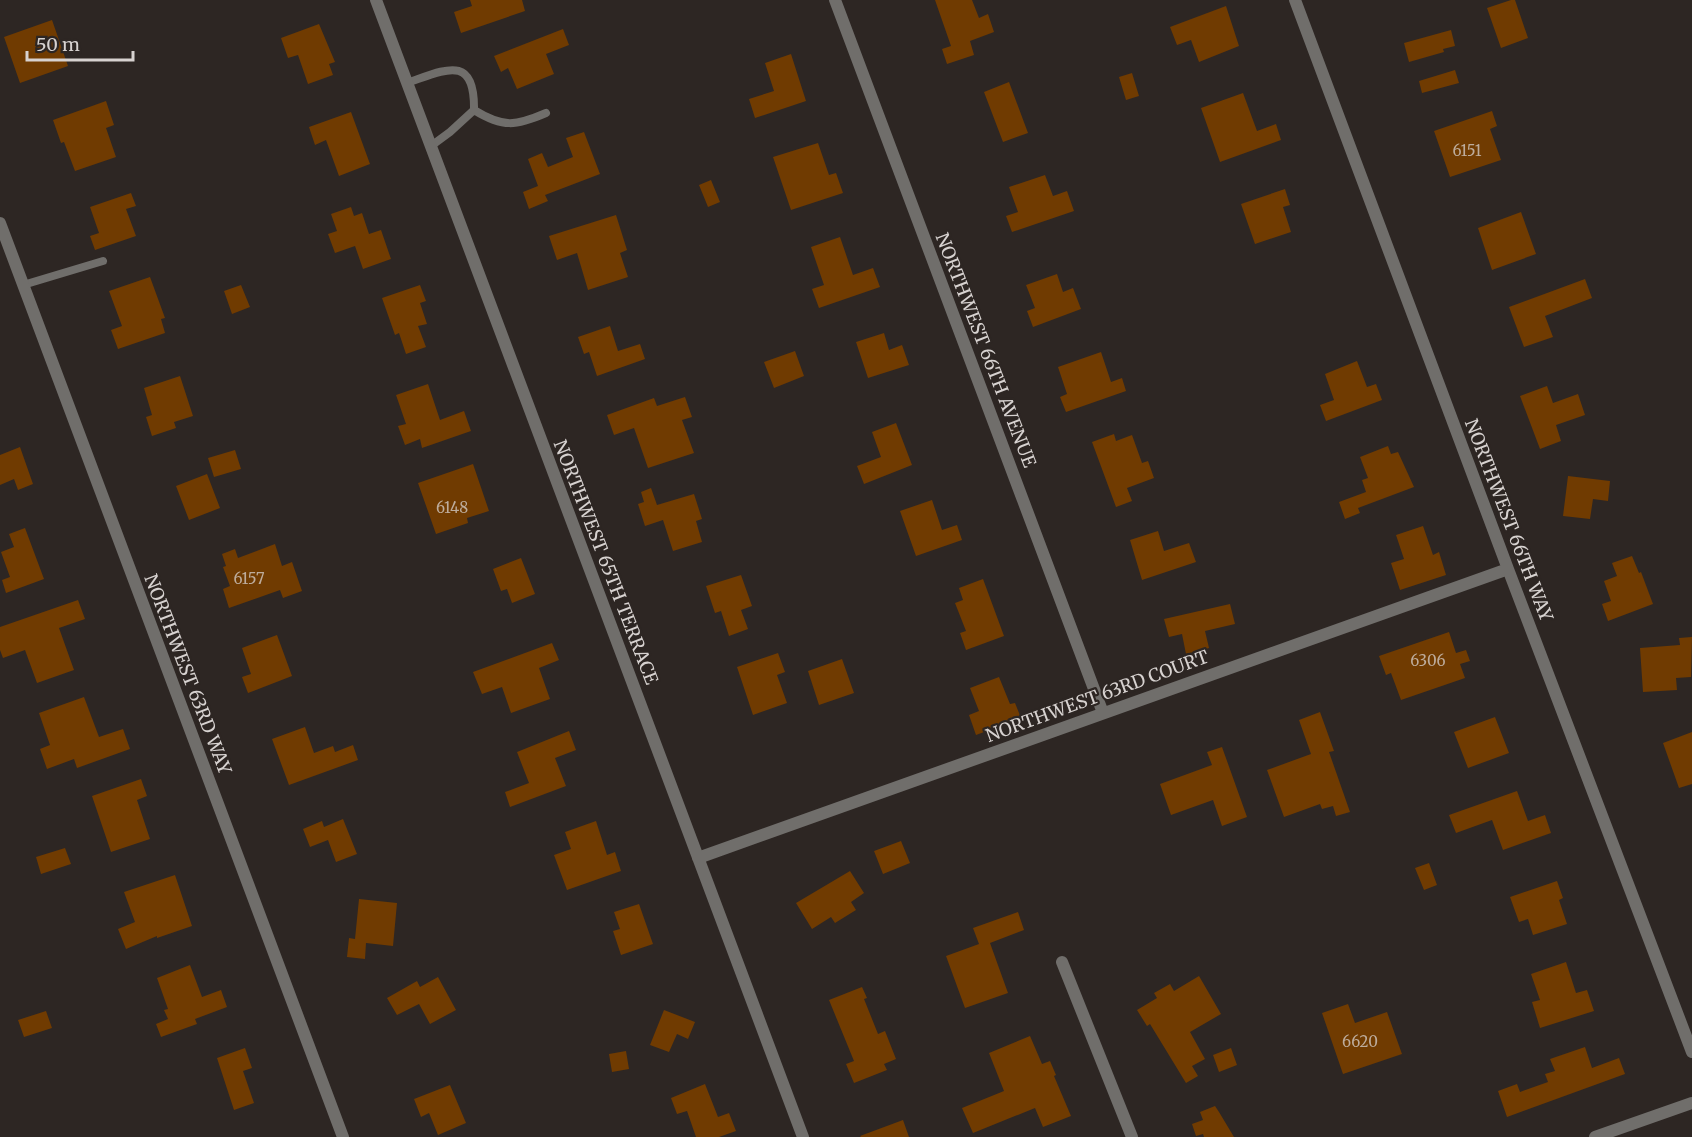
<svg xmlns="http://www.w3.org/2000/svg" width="1692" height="1137" font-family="Merriweather,serif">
	<rect width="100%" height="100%" fill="#2d2623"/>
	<path fill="#703b01" d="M 470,0 L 522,0 L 525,11 L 461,33 L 454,12 L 472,6 Z
		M 935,0 L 972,0 L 979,18 L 988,14 L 994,32 L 970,41 L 974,55 L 947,64 L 942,49 L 951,46 Z
		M 1511,0 L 1515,0 L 1528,38 L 1501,48 L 1487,8 Z
		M 1226,6 L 1239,46 L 1199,62 L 1191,40 L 1177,45 L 1170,27 Z
		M 52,20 L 68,66 L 20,83 L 4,37 Z
		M 319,24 L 335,62 L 329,64 L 333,75 L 308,84 L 298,55 L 288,58 L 281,38 Z
		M 563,29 L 569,45 L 546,54 L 554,74 L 517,89 L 508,68 L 501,72 L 494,56 Z
		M 1451,30 L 1455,46 L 1443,49 L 1444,52 L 1409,62 L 1404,43 Z
		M 791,54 L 806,101 L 755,118 L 749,99 L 774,91 L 765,63 Z
		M 1455,70 L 1459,83 L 1422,93 L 1419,81 Z
		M 1132,73 L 1139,96 L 1126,100 L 1119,77 Z
		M 1009,82 L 1028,133 L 1003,142 L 984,92 Z
		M 1243,93 L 1257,131 L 1276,124 L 1281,140 L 1220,162 L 1201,108 Z
		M 106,101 L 114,125 L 106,128 L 116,157 L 75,171 L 64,142 L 61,143 L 53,120 Z
		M 1492,111 L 1497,126 L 1490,129 L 1501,160 L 1450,177 L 1434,131 Z
		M 351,112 L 370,164 L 339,176 L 326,140 L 315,145 L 309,127 Z
		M 584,132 L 600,174 L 545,195 L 548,201 L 529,209 L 523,192 L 538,186 L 528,159 L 542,153 L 548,167 L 573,157 L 566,138 Z
		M 818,143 L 829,175 L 836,173 L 843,193 L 791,210 L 773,157 Z
		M 1045,175 L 1053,196 L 1067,191 L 1074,211 L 1012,232 L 1006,216 L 1018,212 L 1009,187 Z
		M 711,180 L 720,202 L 708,207 L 699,185 Z
		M 1285,189 L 1290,205 L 1283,207 L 1291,232 L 1255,244 L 1241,204 Z
		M 131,193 L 136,206 L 126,209 L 136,236 L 95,250 L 90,236 L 99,233 L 90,207 Z
		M 351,207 L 354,216 L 362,213 L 369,234 L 381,230 L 391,259 L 363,269 L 355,246 L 335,253 L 328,234 L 337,231 L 331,214 Z
		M 1521,212 L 1536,254 L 1492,270 L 1478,228 Z
		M 616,215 L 627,250 L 620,253 L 628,277 L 588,290 L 577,253 L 557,260 L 549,236 Z
		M 840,237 L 853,275 L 873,268 L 880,287 L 819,308 L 812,289 L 824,285 L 811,247 Z
		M 1057,274 L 1063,292 L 1073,288 L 1081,309 L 1033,327 L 1027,311 L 1035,308 L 1026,285 Z
		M 150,277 L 165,318 L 161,319 L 165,333 L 118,349 L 111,330 L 122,326 L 109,291 Z
		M 1585,279 L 1592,298 L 1545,316 L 1553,337 L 1524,347 L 1509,307 Z
		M 241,285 L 250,307 L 232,314 L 224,291 Z
		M 420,285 L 426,301 L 420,303 L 427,324 L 418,326 L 426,347 L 406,354 L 399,333 L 395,335 L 382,298 Z
		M 610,326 L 618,351 L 640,344 L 645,359 L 597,376 L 589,352 L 584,354 L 578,337 Z
		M 884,333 L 889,350 L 902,345 L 909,365 L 868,378 L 856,342 Z
		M 795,351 L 804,376 L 774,388 L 764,362 Z
		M 1101,352 L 1111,382 L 1122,378 L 1126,391 L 1066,412 L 1060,397 L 1067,394 L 1058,367 Z
		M 1357,361 L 1367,387 L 1376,384 L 1382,400 L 1326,421 L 1320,405 L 1334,400 L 1325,374 Z
		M 180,376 L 193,416 L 174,422 L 176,428 L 152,436 L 146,417 L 152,415 L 144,388 Z
		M 428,384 L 440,420 L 464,411 L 471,431 L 422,448 L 420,439 L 405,445 L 398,426 L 406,424 L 396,395 Z
		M 1547,386 L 1553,403 L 1578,394 L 1585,415 L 1556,425 L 1561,441 L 1540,449 L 1520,396 Z
		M 685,397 L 692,417 L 682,420 L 694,453 L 648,468 L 634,428 L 614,435 L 607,415 L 654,398 L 657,406 Z
		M 896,423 L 912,465 L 864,484 L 857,466 L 881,457 L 872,432 Z
		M 1114,434 L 1116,441 L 1132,435 L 1142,463 L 1148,461 L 1154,478 L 1127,488 L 1132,501 L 1116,507 L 1092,442 Z
		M 1388,446 L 1391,454 L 1398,452 L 1414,487 L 1358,508 L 1360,513 L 1345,519 L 1339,502 L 1366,492 L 1362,480 L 1368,478 L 1360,457 Z
		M 20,447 L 33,484 L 18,490 L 14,479 L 0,485 L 0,455 Z
		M 235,450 L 241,469 L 214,477 L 208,458 Z
		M 473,464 L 489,511 L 467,518 L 468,523 L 436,534 L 418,483 Z
		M 207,474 L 220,508 L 189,520 L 176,486 Z
		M 1568,476 L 1610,481 L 1608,501 L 1593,499 L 1590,519 L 1563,516 Z
		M 651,488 L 657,505 L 694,494 L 702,519 L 696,521 L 702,542 L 673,551 L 663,520 L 645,526 L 638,504 L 644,502 L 641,492 Z
		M 932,500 L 942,530 L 957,525 L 962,540 L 916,556 L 900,511 Z
		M 1423,526 L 1433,555 L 1439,552 L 1446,575 L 1400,590 L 1391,563 L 1404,559 L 1396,535 Z
		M 25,528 L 44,579 L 6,593 L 2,580 L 10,577 L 1,552 L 14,547 L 9,534 Z
		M 1158,531 L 1164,551 L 1189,543 L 1196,562 L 1142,580 L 1130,540 Z
		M 275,544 L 282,566 L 292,562 L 302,591 L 283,598 L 280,590 L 229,608 L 223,589 L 230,586 L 223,567 L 226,566 L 222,554 L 235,549 L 238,558 Z
		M 1632,556 L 1639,573 L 1641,572 L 1653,604 L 1608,621 L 1602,604 L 1611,601 L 1604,581 L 1617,576 L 1612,563 Z
		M 521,558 L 535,594 L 512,603 L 507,589 L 501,591 L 493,569 Z
		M 741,575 L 752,606 L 741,610 L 748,629 L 729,636 L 721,611 L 715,613 L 706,586 Z
		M 983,579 L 1004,636 L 966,650 L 960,633 L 966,631 L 955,603 L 963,600 L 959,588 Z
		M 78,600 L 85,619 L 59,628 L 74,670 L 37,683 L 25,650 L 3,658 L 0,650 L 0,627 Z
		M 1230,604 L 1235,624 L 1205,631 L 1209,648 L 1186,654 L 1182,634 L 1169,637 L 1164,619 Z
		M 1449,632 L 1456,653 L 1466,650 L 1470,661 L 1460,664 L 1465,678 L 1401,700 L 1391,673 L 1386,675 L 1379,656 Z
		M 277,635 L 292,676 L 248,693 L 242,677 L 251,674 L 242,648 Z
		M 1692,637 L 1691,677 L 1676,678 L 1677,690 L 1643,692 L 1640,648 L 1680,645 L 1679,638 Z
		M 552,643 L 559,660 L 539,668 L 550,699 L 511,713 L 502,687 L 482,694 L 473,672 Z
		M 778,653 L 785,672 L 777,675 L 787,703 L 753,715 L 737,667 Z
		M 842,659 L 854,693 L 819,705 L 808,671 Z
		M 999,677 L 1010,704 L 1015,703 L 1021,718 L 976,735 L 969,715 L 979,711 L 970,688 Z
		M 84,697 L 99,737 L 123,729 L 130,749 L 77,768 L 74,759 L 47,769 L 40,749 L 50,745 L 39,713 Z
		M 1320,712 L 1334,751 L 1329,752 L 1350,812 L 1336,816 L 1333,806 L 1322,809 L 1320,804 L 1284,817 L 1267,770 L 1311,754 L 1299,720 Z
		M 1495,717 L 1509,753 L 1468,768 L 1454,732 Z
		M 305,727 L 314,753 L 333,746 L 335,752 L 353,745 L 358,760 L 289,785 L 272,739 Z
		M 569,731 L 576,750 L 555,758 L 566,786 L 510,807 L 505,792 L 529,783 L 517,752 Z
		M 1692,732 L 1692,784 L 1679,788 L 1663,743 Z
		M 1222,747 L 1247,817 L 1222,826 L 1213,800 L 1171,815 L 1160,784 L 1212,765 L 1207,752 Z
		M 141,779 L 147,796 L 137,800 L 150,839 L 111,852 L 92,796 Z
		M 1517,791 L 1528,821 L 1545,815 L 1551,833 L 1503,850 L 1492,820 L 1456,833 L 1449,815 Z
		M 343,819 L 357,854 L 336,862 L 328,840 L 310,847 L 303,829 L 322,821 L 324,827 Z
		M 596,821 L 607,855 L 615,852 L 621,871 L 567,890 L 554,855 L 571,849 L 565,832 Z
		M 901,841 L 910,863 L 883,874 L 874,851 Z
		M 65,848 L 71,864 L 41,874 L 36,857 Z
		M 1429,863 L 1437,885 L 1424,890 L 1415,868 Z
		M 850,871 L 864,893 L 851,902 L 856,910 L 835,923 L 831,917 L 812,929 L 796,903 Z
		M 175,875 L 192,926 L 157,938 L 157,936 L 126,949 L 118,929 L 135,922 L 124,892 Z
		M 1557,881 L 1563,898 L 1559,900 L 1567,924 L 1533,935 L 1528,919 L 1519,922 L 1510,897 Z
		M 359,899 L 397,903 L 393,946 L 366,943 L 365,959 L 347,957 L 349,938 L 355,939 Z
		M 639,904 L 653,944 L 621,955 L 613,931 L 620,929 L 614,912 Z
		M 1018,912 L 1024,930 L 990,943 L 1008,993 L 965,1008 L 946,956 L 979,944 L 973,928 Z
		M 1566,962 L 1576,993 L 1587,990 L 1594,1011 L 1540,1028 L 1532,1002 L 1540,1000 L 1531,974 Z
		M 190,965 L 202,997 L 221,990 L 227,1007 L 195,1019 L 197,1024 L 161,1037 L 156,1024 L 168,1019 L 164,1010 L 168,1009 L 157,978 Z
		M 1199,976 L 1221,1014 L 1190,1032 L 1205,1059 L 1192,1066 L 1198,1076 L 1186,1083 L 1150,1024 L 1147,1026 L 1137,1010 L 1157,998 L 1154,993 L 1170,984 L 1174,991 Z
		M 438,977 L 456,1010 L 430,1024 L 419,1004 L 397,1015 L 387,998 L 417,981 L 420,987 Z
		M 862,987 L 867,998 L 864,999 L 878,1034 L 885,1031 L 896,1059 L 884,1064 L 887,1070 L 854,1083 L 846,1064 L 854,1061 L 829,1000 Z
		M 1348,1004 L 1355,1023 L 1387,1012 L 1402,1054 L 1343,1074 L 1322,1013 Z
		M 664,1010 L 695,1022 L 688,1039 L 677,1034 L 669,1052 L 650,1045 Z
		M 46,1011 L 52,1028 L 24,1037 L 18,1020 Z
		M 1030,1036 L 1042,1064 L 1050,1061 L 1056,1075 L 1054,1076 L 1071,1116 L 1043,1127 L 1035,1108 L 973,1133 L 962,1108 L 1004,1091 L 989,1053 Z
		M 1585,1047 L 1592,1068 L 1619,1058 L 1625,1074 L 1507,1117 L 1498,1091 L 1517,1084 L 1520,1092 L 1548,1082 L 1545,1074 L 1555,1071 L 1550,1059 Z
		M 245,1048 L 252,1068 L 243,1071 L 254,1103 L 234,1110 L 217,1058 Z
		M 1231,1048 L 1237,1065 L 1219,1072 L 1213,1055 Z
		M 626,1051 L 629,1069 L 612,1072 L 609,1054 Z
		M 705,1084 L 718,1117 L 729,1113 L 736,1131 L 719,1137 L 696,1137 L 687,1111 L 677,1114 L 671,1098 Z
		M 450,1085 L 466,1123 L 438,1135 L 429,1113 L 421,1117 L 414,1099 Z
		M 1215,1106 L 1219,1112 L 1234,1137 L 1204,1137 L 1203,1134 L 1196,1136 L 1192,1124 L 1203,1120 L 1200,1112 Z
		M 903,1120 L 909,1137 L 861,1137 L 860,1136 Z"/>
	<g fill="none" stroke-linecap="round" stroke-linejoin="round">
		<path stroke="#706e6b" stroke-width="8" d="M 407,83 C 445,70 475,53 474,110 L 450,132 L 431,146
			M 474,110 C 503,128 516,126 546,113
			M 23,285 L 103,261"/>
		<path stroke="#706e6b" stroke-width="12" d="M 376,0 L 803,1137
			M 835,0 L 1103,713
			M 1295,0 L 1508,569 L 1692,1052
			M 0,223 L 343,1137
			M 698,858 L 1508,569
			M 1062,962 L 1132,1137"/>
		<path stroke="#706e6b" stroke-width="12" d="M 1595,1137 L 1692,1103"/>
	</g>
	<g text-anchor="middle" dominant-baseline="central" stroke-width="4.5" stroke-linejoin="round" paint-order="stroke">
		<g font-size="15" fill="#bdac9c">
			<text x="1467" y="150">6151</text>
			<text x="452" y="507">6148</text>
			<text x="249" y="578">6157</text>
			<text x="1428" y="660">6306</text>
			<text x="1360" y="1041">6620</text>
		</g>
		<g font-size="18" fill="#d7d2d0" stroke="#2d2623">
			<text transform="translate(986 350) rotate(69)">NORTHWEST 66TH AVENUE</text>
			<text transform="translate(1509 520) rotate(69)">NORTHWEST 66TH WAY</text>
			<text transform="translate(606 562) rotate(69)">NORTHWEST 65TH TERRACE</text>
			<text transform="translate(188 674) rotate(69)">NORTHWEST 63RD WAY</text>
			<text transform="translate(1097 696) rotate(-20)">NORTHWEST 63RD COURT</text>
		</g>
	</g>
	<path d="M27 51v9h106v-9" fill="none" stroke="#d7d2d0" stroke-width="3"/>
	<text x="36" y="51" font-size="18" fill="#d7d2d0" stroke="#2d2623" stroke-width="4.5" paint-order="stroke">50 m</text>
</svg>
